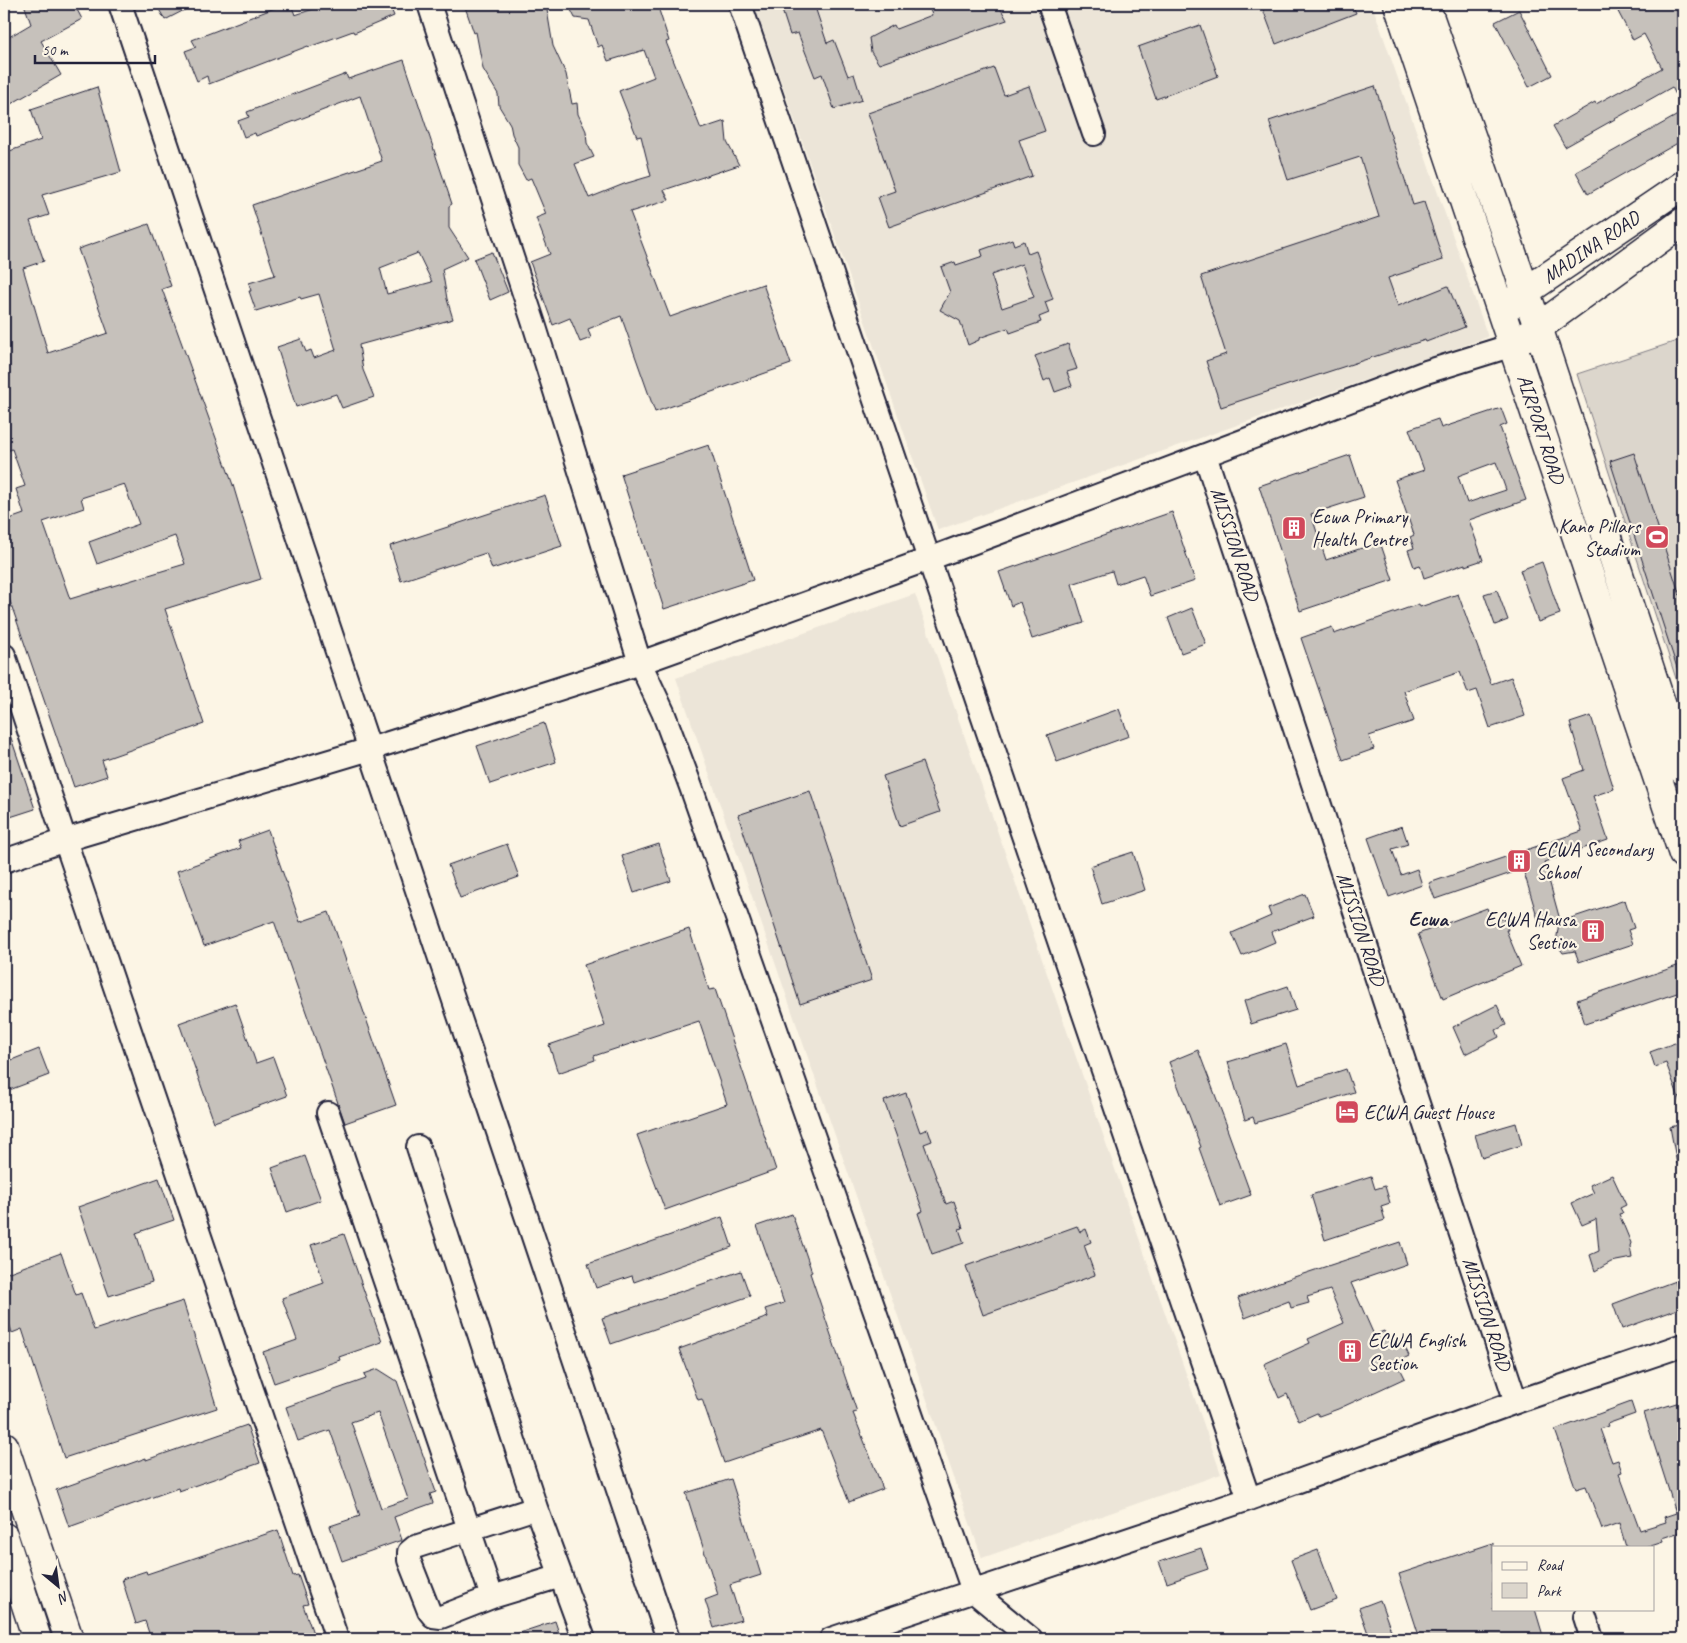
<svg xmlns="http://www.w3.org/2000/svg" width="1687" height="1643" font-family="Caveat,sans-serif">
	<rect width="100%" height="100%" fill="#fcf5e5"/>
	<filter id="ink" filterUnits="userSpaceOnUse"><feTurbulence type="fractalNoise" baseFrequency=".02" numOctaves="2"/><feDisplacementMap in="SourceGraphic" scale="10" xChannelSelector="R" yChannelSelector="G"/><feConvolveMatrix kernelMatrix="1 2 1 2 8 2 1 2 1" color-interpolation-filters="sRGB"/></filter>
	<g filter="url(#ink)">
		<path fill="#ece5d8" d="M 754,4 L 1372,4 L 1488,337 L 938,530 Z
			M 915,594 L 1221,1474 L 982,1558 L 676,678 Z"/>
		<path fill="#dcd6cc" stroke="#7f7c84" d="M 1683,339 L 1683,700 L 1577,374 Z"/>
		<path fill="#c6c1bb" stroke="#22223b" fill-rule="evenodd" d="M 24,4 L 74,4 L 82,19 L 41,41 L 61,75 L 4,108 L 4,40 L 31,24 Z
			M 156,4 L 196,4 L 165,20 Z
			M 285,4 L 291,4 L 295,15 L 329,4 L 389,4 L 394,16 L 354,33 L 353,31 L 309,47 L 308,46 L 209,84 L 207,76 L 197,81 L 185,51 L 196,47 L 192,40 Z
			M 464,4 L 546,4 L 553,46 L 566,74 L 572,104 L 577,103 L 578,114 L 586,131 L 587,143 L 594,157 L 575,164 L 589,198 L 624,184 L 651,176 L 641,136 L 637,137 L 619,91 L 654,77 L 644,50 L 608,61 L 602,45 L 598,47 L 589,20 L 575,18 L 568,4 L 657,4 L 669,41 L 666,42 L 701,129 L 725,121 L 727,142 L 739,165 L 664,190 L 669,200 L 630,212 L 670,317 L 763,284 L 791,364 L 655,412 L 621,316 L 588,329 L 591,338 L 580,342 L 570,318 L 553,325 L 530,262 L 550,254 L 536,218 L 546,214 L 531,178 L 526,180 L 518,165 L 518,147 L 512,134 L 510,124 L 499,106 L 498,94 L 483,69 L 476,32 L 474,33 Z
			M 780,4 L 814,4 L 827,43 L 834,40 L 848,76 L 854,74 L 862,100 L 834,109 L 822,74 L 815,77 L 798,33 L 790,35 Z
			M 928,4 L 998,4 L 1007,20 L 879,64 L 871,52 L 869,38 L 894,25 L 896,29 L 932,15 Z
			M 1261,4 L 1352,4 L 1356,13 L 1276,44 Z
			M 1614,4 L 1683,4 L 1683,109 L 1672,87 L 1565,147 L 1553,126 L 1595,102 L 1596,104 L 1662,68 L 1644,34 L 1633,40 Z
			M 1519,10 L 1552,75 L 1529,87 L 1495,22 Z
			M 1200,25 L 1218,76 L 1156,99 L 1138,47 Z
			M 404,60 L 452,204 L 449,206 L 449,228 L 468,257 L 442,269 L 447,299 L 453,319 L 359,345 L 363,370 L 374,397 L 342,408 L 336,394 L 296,407 L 277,347 L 301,339 L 306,352 L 311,350 L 314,358 L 336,350 L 319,294 L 301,299 L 300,297 L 256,311 L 249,291 L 251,291 L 249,283 L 275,275 L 252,205 L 382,161 L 360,96 L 256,136 L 255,133 L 244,137 L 238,121 L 249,117 L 247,112 L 346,74 L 348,79 ZM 418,253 L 432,282 L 387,294 L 380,268 Z
			M 994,68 L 1004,95 L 1029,86 L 1045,131 L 1019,140 L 1032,176 L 889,227 L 878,197 L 895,191 L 868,113 Z
			M 1375,86 L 1413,205 L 1424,202 L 1443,260 L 1388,278 L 1398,306 L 1448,286 L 1465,327 L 1426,342 L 1425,340 L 1221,407 L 1206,361 L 1226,354 L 1201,276 L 1379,217 L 1360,157 L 1288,180 L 1269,121 Z
			M 97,87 L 121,172 L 42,195 L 49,215 L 30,221 L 44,261 L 23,268 L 48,353 L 108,333 L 78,249 L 149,224 L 171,286 L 162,289 L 233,485 L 261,579 L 165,609 L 204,724 L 102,760 L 107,776 L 74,787 L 4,584 L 4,521 L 24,514 L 16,489 L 25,486 L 12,449 L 7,451 L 4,440 L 4,420 L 9,418 L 4,404 L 4,153 L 41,140 L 31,109 ZM 124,484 L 139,524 L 89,542 L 97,564 L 175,536 L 185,564 L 70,599 L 43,522 L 84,508 L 81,498 Z
			M 1683,112 L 1683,140 L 1588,194 L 1576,172 Z
			M 1012,239 L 1014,245 L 1024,241 L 1028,254 L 1036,251 L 1053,299 L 1045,302 L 1049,313 L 1039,317 L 1041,322 L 1010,333 L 1008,328 L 979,338 L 979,340 L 968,345 L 960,321 L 940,310 L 950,292 L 941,267 L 955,262 L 956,265 L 983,256 L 981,250 ZM 1022,264 L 1034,297 L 1002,308 L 991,275 Z
			M 492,252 L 508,292 L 490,300 L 474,259 Z
			M 1068,344 L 1077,369 L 1067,372 L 1072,386 L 1055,392 L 1050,378 L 1044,381 L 1035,356 Z
			M 1501,408 L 1507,424 L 1500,427 L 1526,500 L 1469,520 L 1483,560 L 1465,566 L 1465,564 L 1424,578 L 1420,565 L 1414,567 L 1408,550 L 1414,548 L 1410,537 L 1414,535 L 1395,480 L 1424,470 L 1409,429 L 1438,419 L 1441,428 ZM 1496,462 L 1506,490 L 1467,503 L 1458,476 Z
			M 709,445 L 753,580 L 664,609 L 621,474 Z
			M 1634,453 L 1683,605 L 1683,679 L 1681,680 L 1610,461 Z
			M 1350,455 L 1364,497 L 1311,514 L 1326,560 L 1380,542 L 1393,580 L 1300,611 L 1259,486 Z
			M 545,495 L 562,546 L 492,569 L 486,553 L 401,581 L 390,546 Z
			M 1172,512 L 1195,581 L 1150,596 L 1143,575 L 1116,584 L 1112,571 L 1072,584 L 1084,623 L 1032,639 L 1020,602 L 1011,606 L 999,572 Z
			M 1542,562 L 1560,614 L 1538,622 L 1520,570 Z
			M 1497,590 L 1508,620 L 1495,625 L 1484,594 Z
			M 1458,594 L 1491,684 L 1511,677 L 1525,716 L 1490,728 L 1477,690 L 1468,693 L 1460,672 L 1404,691 L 1414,721 L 1369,736 L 1374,749 L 1343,760 L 1301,638 L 1332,627 L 1334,634 L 1419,604 L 1420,607 Z
			M 1192,608 L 1206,644 L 1181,653 L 1168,618 Z
			M 1119,709 L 1129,736 L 1057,762 L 1047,735 Z
			M 1591,716 L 1614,789 L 1593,796 L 1608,840 L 1544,862 L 1560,920 L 1540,926 L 1523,869 L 1435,899 L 1429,883 L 1582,831 L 1563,778 L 1584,770 L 1570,723 Z
			M 4,723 L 6,723 L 35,809 L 4,819 Z
			M 544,723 L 556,762 L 490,784 L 477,746 Z
			M 922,762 L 940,812 L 900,826 L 883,776 Z
			M 810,791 L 872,980 L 800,1004 L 738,815 Z
			M 1402,826 L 1408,844 L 1392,849 L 1401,875 L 1417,869 L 1422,885 L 1389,897 L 1368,838 Z
			M 268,830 L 300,922 L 329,912 L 396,1105 L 345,1123 L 274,921 L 204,946 L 177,871 L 241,848 L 238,841 Z
			M 507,844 L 519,877 L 460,898 L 448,865 Z
			M 659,844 L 671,881 L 634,893 L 622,856 Z
			M 1133,852 L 1145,890 L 1102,904 L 1090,866 Z
			M 1305,894 L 1314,916 L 1271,932 L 1275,942 L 1242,956 L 1232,933 L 1271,916 L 1268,908 Z
			M 1625,900 L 1634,928 L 1628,930 L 1633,944 L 1579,962 L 1575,951 L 1563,953 L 1556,943 L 1559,922 Z
			M 1487,908 L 1492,922 L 1504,918 L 1508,930 L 1506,930 L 1521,966 L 1443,999 L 1418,934 Z
			M 689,929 L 709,990 L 715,989 L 776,1170 L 665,1210 L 637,1135 L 727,1104 L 699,1021 L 594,1056 L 595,1060 L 558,1073 L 549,1045 L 605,1026 L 584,965 Z
			M 1680,965 L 1683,976 L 1683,991 L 1585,1024 L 1577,1000 Z
			M 1288,986 L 1296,1010 L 1251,1024 L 1244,1001 Z
			M 235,1003 L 256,1063 L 273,1057 L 287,1096 L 214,1122 L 179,1023 Z
			M 1497,1005 L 1506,1025 L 1496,1030 L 1499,1037 L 1465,1054 L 1453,1027 Z
			M 1683,1040 L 1683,1105 L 1682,1106 L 1666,1063 L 1655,1067 L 1650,1052 Z
			M 1286,1044 L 1299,1085 L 1346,1069 L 1354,1092 L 1255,1123 L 1253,1117 L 1245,1120 L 1228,1062 Z
			M 39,1049 L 49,1075 L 4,1092 L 4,1063 Z
			M 1198,1050 L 1227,1126 L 1226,1126 L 1251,1195 L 1220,1206 L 1199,1148 L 1201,1147 L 1169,1062 Z
			M 906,1093 L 920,1132 L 928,1129 L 932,1141 L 924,1144 L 946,1204 L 954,1201 L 963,1228 L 959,1229 L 964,1243 L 932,1254 L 918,1213 L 923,1211 L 884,1101 Z
			M 1516,1123 L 1522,1145 L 1482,1158 L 1475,1135 Z
			M 1683,1124 L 1683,1163 L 1677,1164 L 1670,1127 Z
			M 305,1156 L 321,1200 L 287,1212 L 272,1168 Z
			M 1612,1175 L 1626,1205 L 1620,1208 L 1623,1213 L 1619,1214 L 1631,1243 L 1630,1246 L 1632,1258 L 1611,1262 L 1595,1271 L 1590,1255 L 1599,1251 L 1596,1219 L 1582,1225 L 1572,1203 L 1594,1193 L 1590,1185 Z
			M 1371,1176 L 1375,1189 L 1385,1186 L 1390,1203 L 1381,1206 L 1385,1220 L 1325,1240 L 1311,1195 Z
			M 159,1178 L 174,1220 L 136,1233 L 152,1282 L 109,1296 L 78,1207 Z
			M 792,1214 L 812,1272 L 810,1273 L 857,1412 L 853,1413 L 883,1489 L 849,1502 L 821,1430 L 724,1463 L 702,1399 L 698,1400 L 679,1349 L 768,1317 L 765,1309 L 784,1303 L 757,1226 Z
			M 722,1217 L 732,1247 L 634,1282 L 632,1276 L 596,1288 L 588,1264 Z
			M 1077,1226 L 1080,1232 L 1086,1229 L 1091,1242 L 1084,1245 L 1095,1275 L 983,1315 L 966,1266 Z
			M 344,1234 L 382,1342 L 339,1357 L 340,1360 L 274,1383 L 263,1352 L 297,1340 L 282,1298 L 324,1283 L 311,1245 Z
			M 1400,1242 L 1407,1264 L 1351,1283 L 1374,1335 L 1384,1331 L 1390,1345 L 1402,1340 L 1409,1356 L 1397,1362 L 1405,1378 L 1338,1409 L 1319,1416 L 1317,1413 L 1299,1421 L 1287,1394 L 1279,1398 L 1264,1364 L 1310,1343 L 1308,1339 L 1344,1323 L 1330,1290 L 1307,1297 L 1309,1303 L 1291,1308 L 1289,1301 L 1245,1318 L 1238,1298 L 1282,1281 Z
			M 61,1253 L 76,1295 L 81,1293 L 94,1330 L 183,1301 L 217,1408 L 64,1458 L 22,1329 L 12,1333 L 4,1306 L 4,1274 Z
			M 741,1271 L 750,1296 L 611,1344 L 602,1318 Z
			M 1675,1281 L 1683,1307 L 1622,1329 L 1613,1304 Z
			M 378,1369 L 397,1381 L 436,1492 L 430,1494 L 433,1503 L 394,1517 L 402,1540 L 342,1561 L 330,1526 L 360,1516 L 330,1430 L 298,1441 L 286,1407 L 366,1379 L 364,1374 ZM 378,1413 L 408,1499 L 381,1508 L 351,1422 Z
			M 1683,1401 L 1683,1531 L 1662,1538 L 1663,1542 L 1648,1547 L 1626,1547 L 1619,1523 L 1602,1529 L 1586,1486 L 1576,1489 L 1555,1430 L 1631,1402 L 1635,1414 L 1607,1424 L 1608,1426 L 1600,1429 L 1612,1462 L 1618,1460 L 1622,1472 L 1619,1473 L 1640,1530 L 1666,1522 L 1664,1517 L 1676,1513 L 1644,1413 Z
			M 247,1425 L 260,1463 L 179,1491 L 178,1488 L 69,1527 L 56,1490 L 146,1458 L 146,1460 Z
			M 731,1479 L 761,1575 L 730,1585 L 741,1620 L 714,1628 L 705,1600 L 718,1595 L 686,1493 Z
			M 278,1530 L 293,1576 L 298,1575 L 308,1604 L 303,1605 L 315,1639 L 151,1639 L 145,1621 L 136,1624 L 122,1579 L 146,1571 L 147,1574 Z
			M 1493,1543 L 1493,1609 L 1535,1609 L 1544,1639 L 1420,1639 L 1399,1574 Z
			M 1201,1548 L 1208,1569 L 1167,1583 L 1159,1562 Z
			M 1318,1550 L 1337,1600 L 1310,1610 L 1291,1560 Z
			M 1380,1600 L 1394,1639 L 1370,1639 L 1359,1608 Z
			M 555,1621 L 561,1639 L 507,1639 L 507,1637 Z"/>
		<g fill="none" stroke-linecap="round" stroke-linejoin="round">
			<defs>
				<path id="minor" d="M 120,4 L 668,1639
					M 429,4 L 535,327 L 640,663 L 663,712 L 691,787 L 973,1591 L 1031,1639
					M 740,4 L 1249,1499
					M 1049,4 L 1094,134
					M 1205,455 L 1516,1402
					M 4,655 L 65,840 L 337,1639
					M 4,861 L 65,840 L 370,749 L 640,663 L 929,559 L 1426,372 L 1513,345
					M 328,1113 L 492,1597
					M 418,1147 L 536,1508
					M 561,1576 L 492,1597 L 441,1617 L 433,1616 L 429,1611 L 409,1560 L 409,1552 L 415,1547 L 536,1508 L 584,1639
					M 1585,1617 L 1592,1639
					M 831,1639 L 1249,1499 L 1516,1402 L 1683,1345"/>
				<path id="major" d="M 1398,4 L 1683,854
					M 1425,4 L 1538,327 L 1683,770
					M 1512,304 L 1525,292 L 1683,185
					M 1525,337 L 1683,222
					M 4,1446 L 69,1639
					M 4,1537 L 37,1639"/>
			</defs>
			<use href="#minor" stroke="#22223b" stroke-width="26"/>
			<use href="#major" stroke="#22223b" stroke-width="31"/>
			<use href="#minor" stroke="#fcf5e5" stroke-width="22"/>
			<use href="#major" stroke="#fcf5e5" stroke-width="28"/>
		</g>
	</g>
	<defs>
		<symbol id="building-square" viewBox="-11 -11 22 22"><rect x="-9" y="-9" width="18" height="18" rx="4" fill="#d1495b" stroke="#fcf5e5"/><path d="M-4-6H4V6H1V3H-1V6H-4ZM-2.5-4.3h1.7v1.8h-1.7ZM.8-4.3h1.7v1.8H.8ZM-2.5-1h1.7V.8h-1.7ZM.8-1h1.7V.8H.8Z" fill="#fff"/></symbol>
		<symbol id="stadium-square" viewBox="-11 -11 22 22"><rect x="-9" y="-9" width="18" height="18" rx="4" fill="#d1495b" stroke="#fcf5e5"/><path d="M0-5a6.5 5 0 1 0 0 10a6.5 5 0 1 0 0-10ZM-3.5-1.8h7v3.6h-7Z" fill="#fff"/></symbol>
		<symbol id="hotel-square" viewBox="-11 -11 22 22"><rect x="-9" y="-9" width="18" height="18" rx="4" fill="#d1495b" stroke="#fcf5e5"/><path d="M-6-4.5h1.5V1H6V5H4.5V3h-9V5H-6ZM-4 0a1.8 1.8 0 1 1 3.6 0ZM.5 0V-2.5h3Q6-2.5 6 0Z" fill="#fff"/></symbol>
	</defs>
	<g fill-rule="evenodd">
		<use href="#building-square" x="1280" y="514" width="28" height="28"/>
		<use href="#stadium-square" x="1643" y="523" width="28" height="28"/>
		<use href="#building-square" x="1505" y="847" width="28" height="28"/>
		<use href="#building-square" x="1579" y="917" width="28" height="28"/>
		<use href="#hotel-square" x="1333" y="1098" width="28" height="28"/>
		<use href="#building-square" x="1336" y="1337" width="28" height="28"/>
	</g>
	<g text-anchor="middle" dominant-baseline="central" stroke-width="4.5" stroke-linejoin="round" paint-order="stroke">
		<g font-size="20" fill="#22223b" stroke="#fcf5e5">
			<text transform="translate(1591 247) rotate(-34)">MADINA ROAD</text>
			<text transform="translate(1541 429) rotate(72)">AIRPORT ROAD</text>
			<text transform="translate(1235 544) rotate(72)">MISSION ROAD</text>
			<text transform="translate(1361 929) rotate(72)">MISSION ROAD</text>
			<text transform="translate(1487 1314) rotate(72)">MISSION ROAD</text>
		</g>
		<g font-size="20" fill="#22223b" stroke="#fcf5e5" text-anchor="start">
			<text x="1312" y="516">Ecwa Primary<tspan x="1312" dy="23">Health Centre</tspan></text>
			<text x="1640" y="526" text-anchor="end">Kano Pillars<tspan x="1640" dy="23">Stadium</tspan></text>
			<text x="1536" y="849">ECWA Secondary<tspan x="1536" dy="23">School</tspan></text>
			<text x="1576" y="919" text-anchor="end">ECWA Hausa<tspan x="1576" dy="23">Section</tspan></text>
			<text x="1364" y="1112">ECWA Guest House</text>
			<text x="1368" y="1340">ECWA English<tspan x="1368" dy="23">Section</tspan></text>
		</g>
		<g font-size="21" font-weight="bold" fill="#22223b" stroke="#fcf5e5">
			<text x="1428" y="919">Ecwa</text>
		</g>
	</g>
	<rect width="1687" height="1643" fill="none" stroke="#fcf5e5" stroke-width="20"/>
	<rect x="10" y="10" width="1667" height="1623" fill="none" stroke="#22223b" stroke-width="2" filter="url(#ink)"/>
	<rect x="1492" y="1546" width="162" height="65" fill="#fcf5e5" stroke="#a5a1a1"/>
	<rect x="1502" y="1562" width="25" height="8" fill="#fcf5e5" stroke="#a5a1a1"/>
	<text x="1537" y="1570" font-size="15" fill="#22223b">Road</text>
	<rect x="1502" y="1583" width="25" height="15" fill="#dcd6cc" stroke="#a5a1a1"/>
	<text x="1537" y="1596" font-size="15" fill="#22223b">Park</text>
	<g transform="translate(58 1586) rotate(151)" stroke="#fcf5e5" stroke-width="4" paint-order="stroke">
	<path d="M0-4L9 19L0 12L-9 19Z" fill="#22223b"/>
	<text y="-8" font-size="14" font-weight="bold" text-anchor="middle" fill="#22223b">N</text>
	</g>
	<path d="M35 55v8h120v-8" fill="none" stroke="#22223b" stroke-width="2.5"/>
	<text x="42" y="55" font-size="15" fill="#22223b" stroke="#fcf5e5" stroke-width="4" paint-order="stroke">50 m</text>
</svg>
